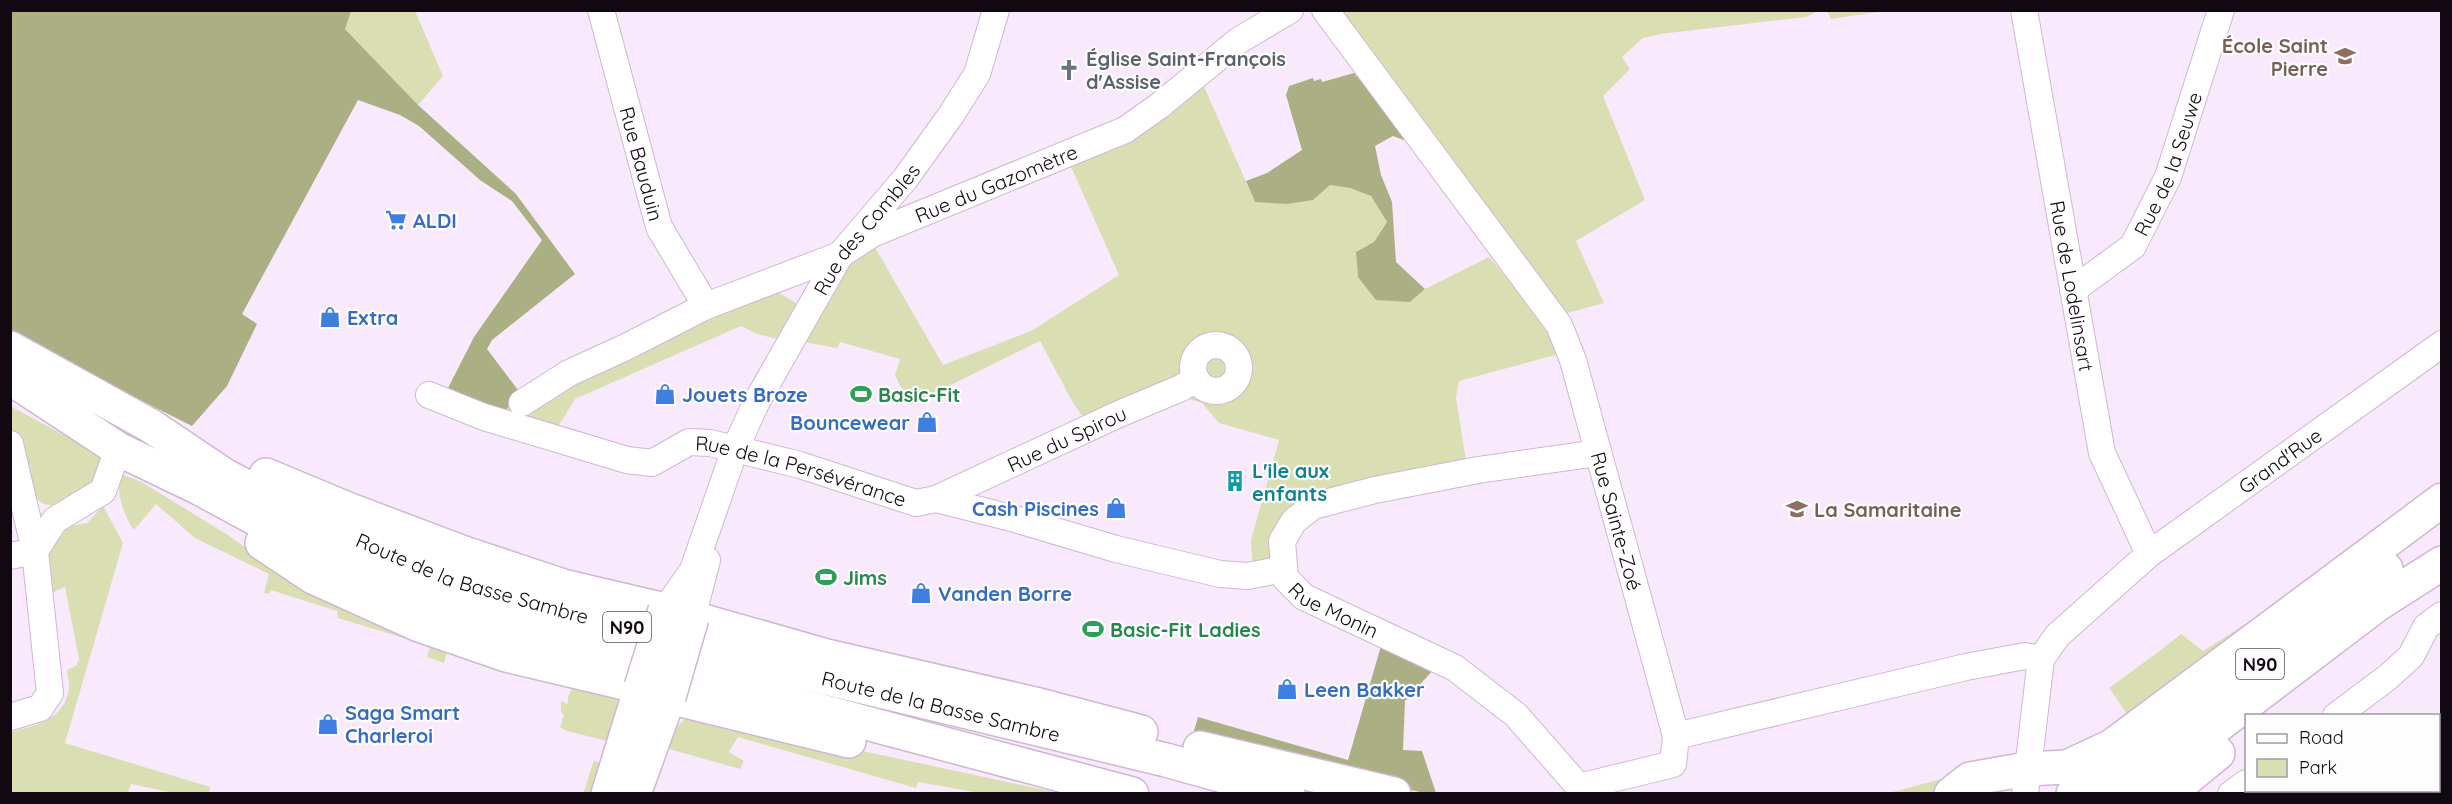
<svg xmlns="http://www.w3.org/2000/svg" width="2452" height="804" font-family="Quicksand,sans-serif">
	<rect width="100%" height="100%" fill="#f9e9fc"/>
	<path fill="#dadfb3" d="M 351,11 L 415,11 L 443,76 L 418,105 L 344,28 Z
		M 1333,11 L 1818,11 L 1806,17 L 1660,34 L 1643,38 L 1622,57 L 1630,69 L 1603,96 L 1645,200 L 1576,241 L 1604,303 L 1564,314 Z
		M 1827,11 L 1885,11 L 1831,19 Z
		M 1202,82 L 1255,202 L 1313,200 L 1330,185 L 1350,188 L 1371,196 L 1387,222 L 1374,242 L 1356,253 L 1358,277 L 1410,302 L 1425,289 L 1489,257 L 1570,351 L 1459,381 L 1456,398 L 1467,467 L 1313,506 L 1274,563 L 1253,571 L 1251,540 L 1279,440 L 1219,423 L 1202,403 L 1180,396 L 1094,432 L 1073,403 L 1040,341 L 910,405 L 895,375 L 900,359 L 840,342 L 837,348 L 804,342 L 846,264 L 873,244 L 943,365 L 1031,331 L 1119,275 L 1069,162 Z
		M 773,289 L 804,308 L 777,339 L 757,334 L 741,326 L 575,399 L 556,430 L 503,413 L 507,408 L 527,412 L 569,380 Z
		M 10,406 L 101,455 L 100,479 L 55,506 L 44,504 L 35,498 L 11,433 Z
		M 120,474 L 140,481 L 231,537 L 263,561 L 448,649 L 444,663 L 427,657 L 430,646 L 338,618 L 337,611 L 271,590 L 269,594 L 264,593 L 269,574 L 195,538 L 156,504 L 135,529 L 132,528 C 123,511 116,494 120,474 Z
		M 2441,484 L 2112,734 L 2099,734 L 2127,714 L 2109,688 C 2133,670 2158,653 2181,634 L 2203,651 L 2274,606 L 2398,511 Z
		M 103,506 L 123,543 L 65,743 L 210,787 L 209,793 L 173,793 L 131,784 L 128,793 L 11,794 L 11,732 C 36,725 64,720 69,689 C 70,683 67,676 67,670 L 76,666 L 79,659 L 65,587 L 51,593 L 42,563 L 59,528 L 87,523 Z
		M 575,682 L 613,694 L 618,701 L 620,723 L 611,742 L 567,731 L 560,727 L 564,715 L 561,712 L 561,701 L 568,704 L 568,696 Z
		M 696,709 L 788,735 L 1059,793 L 980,793 L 918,782 L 916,788 L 738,737 L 729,752 L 744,761 L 740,769 L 669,749 L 670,733 Z
		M 594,760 L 602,765 L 592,793 L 583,794 Z
		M 1964,773 L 1938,793 L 1885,794 Z"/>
	<path fill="#abaf84" d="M 10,11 L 351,11 L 345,29 L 418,105 L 516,194 L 575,274 L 492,340 L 487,349 L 521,394 L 503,413 L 446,392 L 474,337 L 542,240 L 512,201 L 480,180 L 419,126 L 400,115 L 358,100 L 242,314 L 257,324 L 227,386 L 192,426 L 49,354 L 11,330 Z
		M 1354,73 L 1401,128 L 1407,141 L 1393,136 L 1375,146 L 1381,175 L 1392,202 L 1396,262 L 1425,289 L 1410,302 L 1376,300 L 1358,277 L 1356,252 L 1374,242 L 1387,222 L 1371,196 L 1350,188 L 1330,185 L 1313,200 L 1287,204 L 1255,202 L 1246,181 L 1267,173 L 1302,150 L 1286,95 L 1289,86 L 1313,78 L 1314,81 L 1321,79 L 1322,82 Z
		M 1381,646 L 1435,668 L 1405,701 L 1403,750 L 1422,751 L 1436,793 L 1424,793 L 1192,738 L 1198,717 L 1348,760 Z"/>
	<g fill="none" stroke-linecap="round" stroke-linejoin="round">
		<defs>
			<g id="minor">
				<path id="s1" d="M 601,10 L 659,227 L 706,306"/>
				<path id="s2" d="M 1325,10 L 1559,325 L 1573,360 L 1676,736 L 1966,667 L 2025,656 L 2041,659"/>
				<path id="s3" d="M 2024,10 L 2102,453 L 2149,554"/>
				<path id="s4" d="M 2073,290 L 2133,246 L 2168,177 L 2221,10"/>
				<circle cx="1216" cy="368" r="23"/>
				<path id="s5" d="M 429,395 L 484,417 L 627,460 L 652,463 L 689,442 L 710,443 L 800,465 L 916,503 L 936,499 L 1015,519 L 1116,549 L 1220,574 L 1248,576 L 1284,569"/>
				<path id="s6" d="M 522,403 L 569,373 L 626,347 L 706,306 L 840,255 L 872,234 L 1125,130 L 1159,106 L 1238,41 L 1290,10"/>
				<path d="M 10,444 L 35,551 L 10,556"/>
				<path id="s7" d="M 1598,453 L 1478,470 L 1375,490 L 1313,506 L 1294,521 L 1282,541 L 1285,578 L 1304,597 L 1455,668 L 1516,715 L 1579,787 L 1673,764 L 1676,736"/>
				<path id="s8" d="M 936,499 L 1119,414 L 1181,388 L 1196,379"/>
				<path id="s9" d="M 665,610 L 693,570 L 735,449 L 757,401 L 840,255 L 905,179 L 951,115 L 977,74 L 996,10"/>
				<path d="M 692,618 L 707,560"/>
				<path d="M 2336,716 L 2388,677 L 2411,656 L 2426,627 L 2442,615"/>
				<path d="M 10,717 L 40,708 L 50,693 L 35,551 L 55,520 L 103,491 L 118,449"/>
				<path id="s10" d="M 2025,794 L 2041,659 L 2057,636 L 2149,554 L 2442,344"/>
				<path d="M 2231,794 L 2246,783"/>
			</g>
			<path id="major" d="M 608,794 L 641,687
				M 634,794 L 669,697"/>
			<g id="highway">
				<path id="s11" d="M 10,348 L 151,426 L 224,475 L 287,508 L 452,579 L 702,648 L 1166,760 L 1288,794"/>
				<path d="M 10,378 L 118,449 L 199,488 L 312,549 L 425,597 L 545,637 L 1132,794"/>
				<path d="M 266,475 L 350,510 L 464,553 L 563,586 L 665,610 L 827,656 L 1035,704 L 1141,732"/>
				<path d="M 262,543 L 313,577 L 419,625 L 506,655 L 641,687 L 669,697 L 849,741"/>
				<path d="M 1200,748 L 1394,794"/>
				<path d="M 2122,791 L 2162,768 L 2378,604 L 2442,563"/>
				<path d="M 1951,794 L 1970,779 L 2027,769 L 2067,767 L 2112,746 L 2442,500"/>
				<path d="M 2073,794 L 2146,751 L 2386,569"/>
				<path d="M 2168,794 L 2218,753"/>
			</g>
		</defs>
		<use href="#minor" stroke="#d0b6d4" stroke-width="28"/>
		<use href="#major" stroke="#d0b6d4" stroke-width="36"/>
		<use href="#highway" stroke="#d0b6d4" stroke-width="36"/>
		<use href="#minor" stroke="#fff" stroke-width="26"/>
		<use href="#major" stroke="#fff" stroke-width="33"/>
		<use href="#highway" stroke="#fff" stroke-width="33"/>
		<defs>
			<path id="major-bridge" d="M 641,687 L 665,610
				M 669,697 L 692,618"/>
		</defs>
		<use href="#major-bridge" stroke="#d0b6d4" stroke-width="36" stroke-linecap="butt"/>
		<use href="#major-bridge" stroke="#fff" stroke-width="33"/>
	</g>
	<defs>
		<symbol id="school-bare" viewBox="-9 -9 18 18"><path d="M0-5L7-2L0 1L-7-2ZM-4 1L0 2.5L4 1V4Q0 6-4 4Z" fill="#8d6e63" stroke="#fdfdfd" stroke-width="2.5" paint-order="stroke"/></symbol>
		<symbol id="church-bare" viewBox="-9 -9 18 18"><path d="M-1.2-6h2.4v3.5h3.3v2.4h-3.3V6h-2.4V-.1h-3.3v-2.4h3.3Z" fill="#6b7280" stroke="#fdfdfd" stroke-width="2.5" paint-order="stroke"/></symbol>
		<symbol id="supermarket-bare" viewBox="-9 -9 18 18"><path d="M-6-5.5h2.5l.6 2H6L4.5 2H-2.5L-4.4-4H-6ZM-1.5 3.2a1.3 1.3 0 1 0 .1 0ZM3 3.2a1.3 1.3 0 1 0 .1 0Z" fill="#3f7fe0" stroke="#fdfdfd" stroke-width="2.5" paint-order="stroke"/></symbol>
		<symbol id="shop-bare" viewBox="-9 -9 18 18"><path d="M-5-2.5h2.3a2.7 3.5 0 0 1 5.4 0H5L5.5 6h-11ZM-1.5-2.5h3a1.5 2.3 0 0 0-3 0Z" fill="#3f7fe0" stroke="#fdfdfd" stroke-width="2.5" paint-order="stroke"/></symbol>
		<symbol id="stadium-bare" viewBox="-9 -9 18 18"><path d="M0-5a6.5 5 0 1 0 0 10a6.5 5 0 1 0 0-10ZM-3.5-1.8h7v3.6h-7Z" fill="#2e9e5b" stroke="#fdfdfd" stroke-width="2.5" paint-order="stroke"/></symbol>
		<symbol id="building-bare" viewBox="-9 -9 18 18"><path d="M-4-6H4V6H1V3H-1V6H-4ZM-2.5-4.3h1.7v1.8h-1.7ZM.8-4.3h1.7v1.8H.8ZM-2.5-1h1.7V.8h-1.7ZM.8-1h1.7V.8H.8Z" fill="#0f9aa8" stroke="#fdfdfd" stroke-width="2.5" paint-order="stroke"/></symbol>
	</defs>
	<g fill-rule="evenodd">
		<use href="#school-bare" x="2330" y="41" width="30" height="30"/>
		<use href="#church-bare" x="1054" y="55" width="30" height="30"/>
		<use href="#supermarket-bare" x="381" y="205" width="30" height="30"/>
		<use href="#shop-bare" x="315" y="302" width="30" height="30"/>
		<use href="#shop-bare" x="650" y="379" width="30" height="30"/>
		<use href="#stadium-bare" x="846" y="379" width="30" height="30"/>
		<use href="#shop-bare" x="912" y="407" width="30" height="30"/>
		<use href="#building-bare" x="1220" y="466" width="30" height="30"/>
		<use href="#shop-bare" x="1101" y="493" width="30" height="30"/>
		<use href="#school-bare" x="1782" y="494" width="30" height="30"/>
		<use href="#stadium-bare" x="811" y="562" width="30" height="30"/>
		<use href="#shop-bare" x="906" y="578" width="30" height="30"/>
		<use href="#stadium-bare" x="1078" y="614" width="30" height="30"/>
		<use href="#shop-bare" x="1272" y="674" width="30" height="30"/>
		<use href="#shop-bare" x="313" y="709" width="30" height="30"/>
	</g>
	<g text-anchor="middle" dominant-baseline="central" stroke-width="4.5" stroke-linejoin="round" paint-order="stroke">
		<g fill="#fdfdfd" stroke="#585258" stroke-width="1.5">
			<rect x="603" y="612" width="48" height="30" rx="4.5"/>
			<rect x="2236" y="649" width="48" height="30" rx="4.5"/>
		</g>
		<g font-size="18" font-weight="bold" fill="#110812">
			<text x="627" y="627">N90</text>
			<text x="2260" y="664">N90</text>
		</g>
		<g font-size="20" font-weight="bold" fill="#785e54" stroke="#fdfdfd" text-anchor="end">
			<text x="2328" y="45">École Saint<tspan x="2328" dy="23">Pierre</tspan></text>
			<text x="1814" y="509" text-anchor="start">La Samaritaine</text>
		</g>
		<g font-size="20" font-weight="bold" fill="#5b616d" stroke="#fdfdfd" text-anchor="start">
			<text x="1086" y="58">Église Saint-François<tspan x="1086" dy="23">d'Assise</tspan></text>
		</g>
		<g font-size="20" fill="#110812" stroke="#fdfdfd">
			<text stroke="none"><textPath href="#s1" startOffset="159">Rue Bauduin</textPath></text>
			<text stroke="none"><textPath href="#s4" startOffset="164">Rue de la Seuwe</textPath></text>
			<text stroke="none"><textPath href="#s6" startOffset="524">Rue du Gazomètre</textPath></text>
			<text stroke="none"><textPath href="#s9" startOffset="434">Rue des Combles</textPath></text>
			<text stroke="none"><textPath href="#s3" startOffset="280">Rue de Lodelinsart</textPath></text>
			<text stroke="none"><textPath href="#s8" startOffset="144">Rue du Spirou</textPath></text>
			<text stroke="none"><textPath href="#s10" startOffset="448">Grand'Rue</textPath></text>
			<text stroke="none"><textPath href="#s5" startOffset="392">Rue de la Persévérance</textPath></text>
			<text stroke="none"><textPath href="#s2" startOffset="597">Rue Sainte-Zoé</textPath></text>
			<text stroke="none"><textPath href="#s11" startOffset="519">Route de la Basse Sambre</textPath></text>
			<text stroke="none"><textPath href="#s7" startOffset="434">Rue Monin</textPath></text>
			<text stroke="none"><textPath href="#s11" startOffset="1005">Route de la Basse Sambre</textPath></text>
		</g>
		<g font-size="20" font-weight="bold" fill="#366cbe" stroke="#fdfdfd" text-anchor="start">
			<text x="413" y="220">ALDI</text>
			<text x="347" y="317">Extra</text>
			<text x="682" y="394">Jouets Broze</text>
			<text x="910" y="422" text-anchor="end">Bouncewear</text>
			<text x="1099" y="508" text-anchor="end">Cash Piscines</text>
			<text x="938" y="593">Vanden Borre</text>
			<text x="1304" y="689">Leen Bakker</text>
			<text x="345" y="712">Saga Smart<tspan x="345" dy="23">Charleroi</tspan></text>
		</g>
		<g font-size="20" font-weight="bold" fill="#27864d" stroke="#fdfdfd" text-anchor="start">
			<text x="878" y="394">Basic-Fit</text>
			<text x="843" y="577">Jims</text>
			<text x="1110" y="629">Basic-Fit Ladies</text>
		</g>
		<g font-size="20" font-weight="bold" fill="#0d838f" stroke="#fdfdfd" text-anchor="start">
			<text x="1252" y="470">L'ile aux<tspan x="1252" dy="23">enfants</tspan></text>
		</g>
	</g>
	<rect width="2452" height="804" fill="none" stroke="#110812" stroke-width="24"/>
	<rect x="2245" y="714" width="195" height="78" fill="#fdfdfd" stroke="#9f9b9f" stroke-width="1.5"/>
	<rect x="2257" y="734" width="30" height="9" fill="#ffffff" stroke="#9f9b9f" stroke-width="1.5"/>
	<text x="2299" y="744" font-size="18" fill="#110812">Road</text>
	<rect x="2257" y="759" width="30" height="18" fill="#dadfb3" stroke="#9f9b9f" stroke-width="1.5"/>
	<text x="2299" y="774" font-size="18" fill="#110812">Park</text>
</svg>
